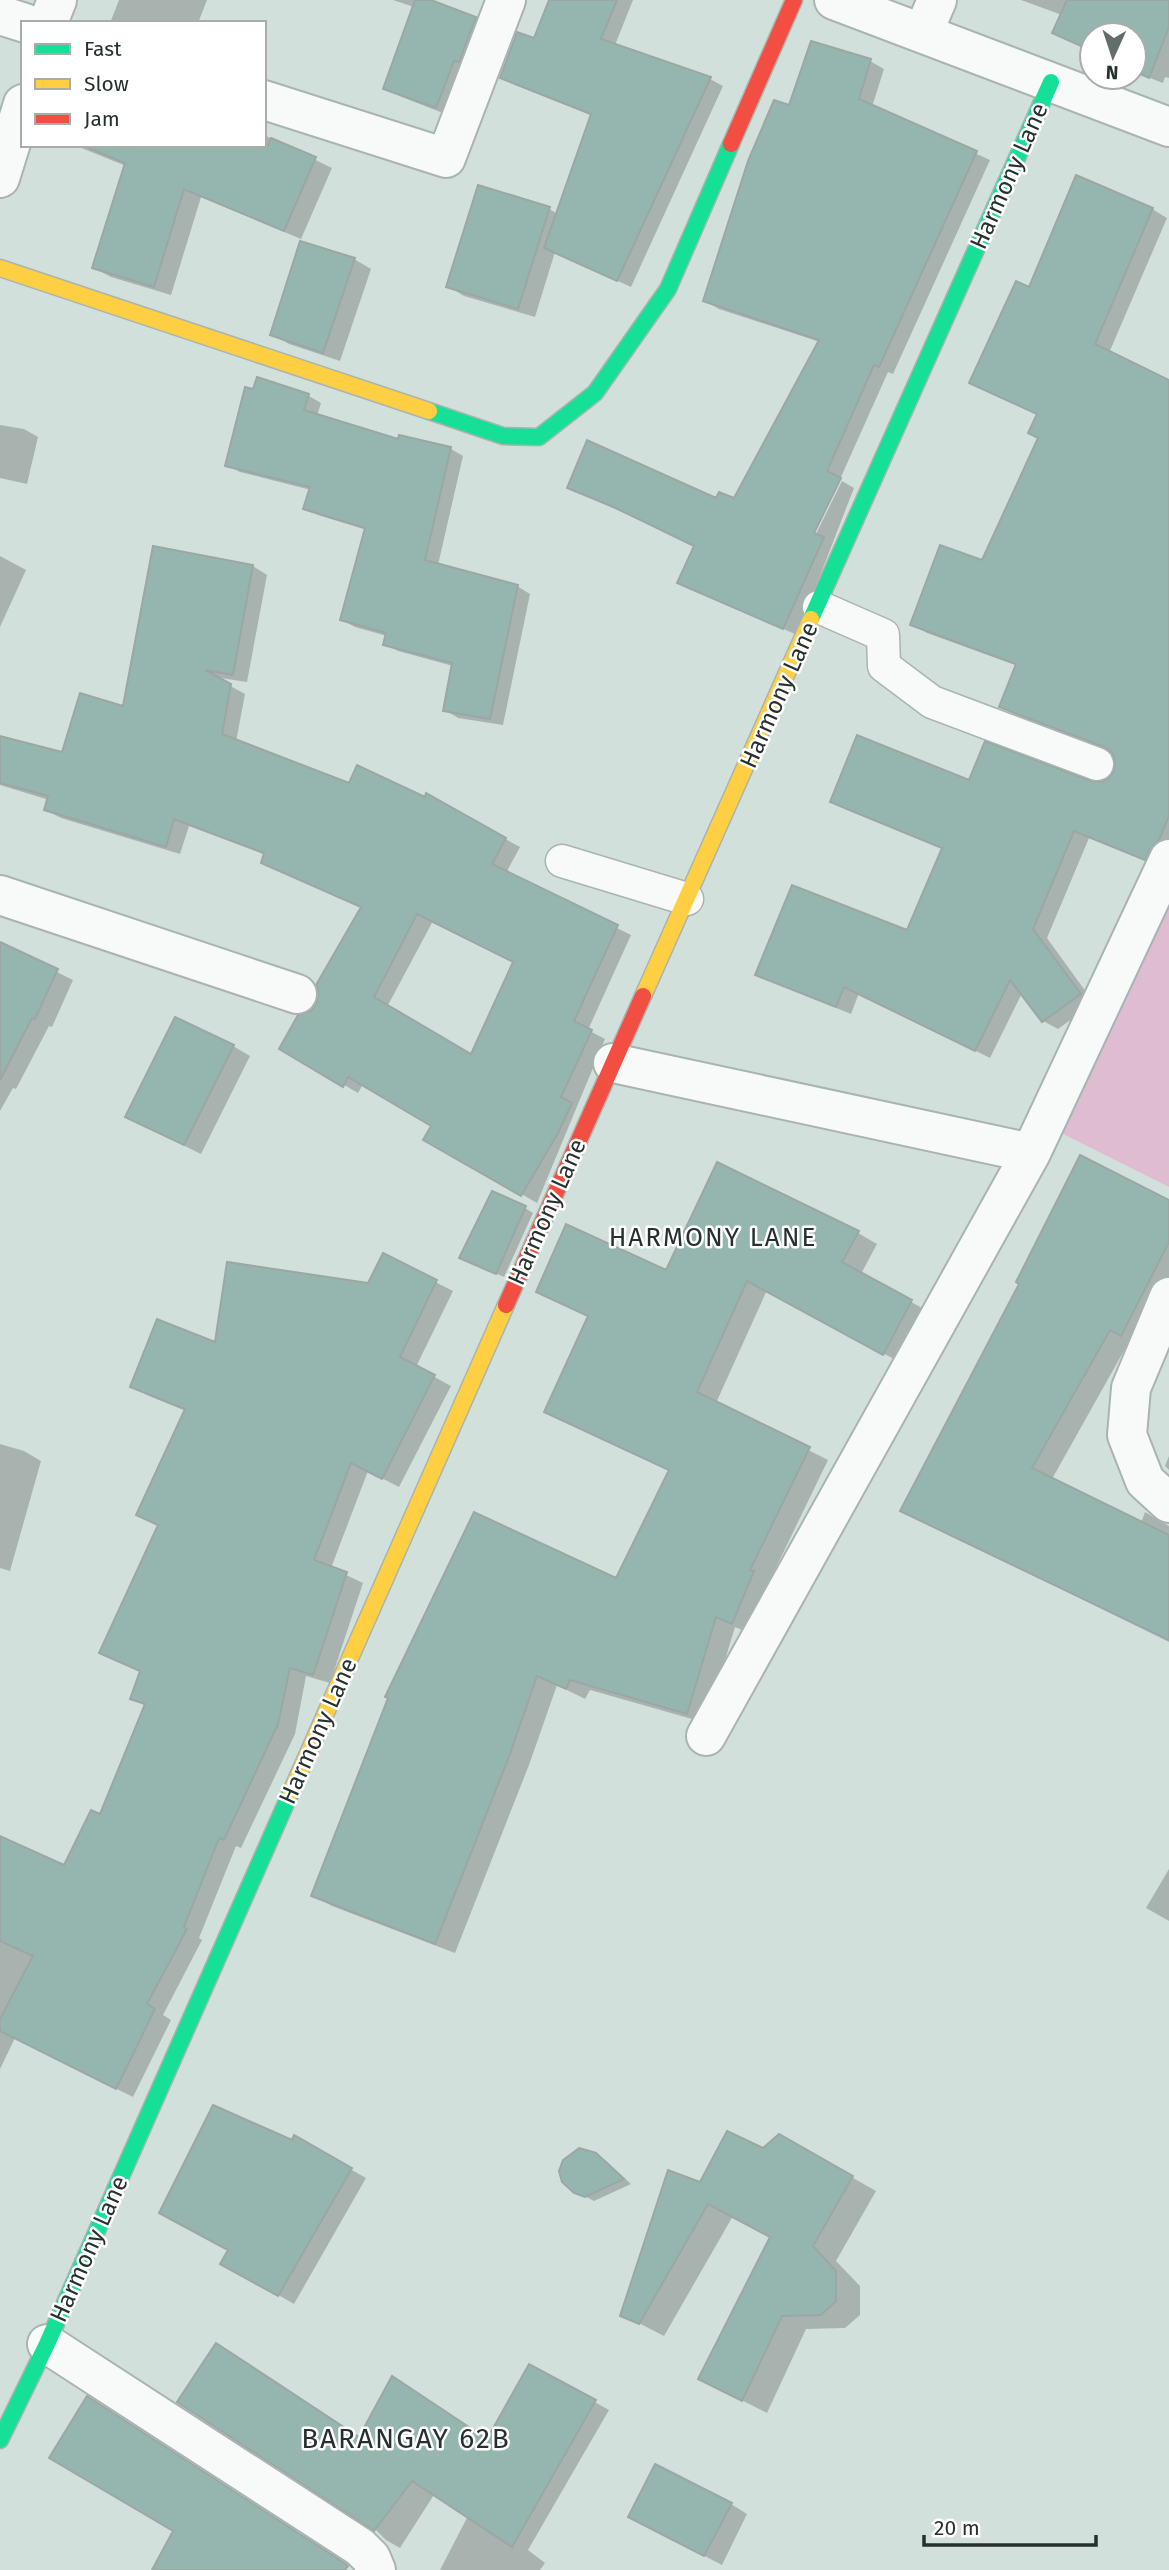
<svg xmlns="http://www.w3.org/2000/svg" width="1169" height="2570" font-family="'Fira Sans',sans-serif">
	<rect width="100%" height="100%" fill="#d2e0dc"/>
	<path fill="#dfbcd0" d="M 1169,898 L 1169,1187 L 1059,1132 Z"/>
	<path fill="#0003" fill-rule="evenodd" d="M 119,0 L 207,0 L 198,23 L 110,23 Z
		M 393,0 L 426,0 L 476,18 L 492,28 L 453,117 L 402,97 L 385,88 L 414,7 Z
		M 551,0 L 633,0 L 615,45 L 710,79 L 723,86 L 631,287 L 555,252 L 535,317 L 464,296 L 448,286 L 549,209 L 558,214 L 593,116 L 515,85 L 502,78 L 535,40 Z
		M 1021,0 L 1169,0 L 1169,78 L 1165,77 L 1163,83 L 1134,72 L 1134,35 L 1092,35 L 1092,51 L 1067,40 L 1062,15 Z
		M 870,61 L 884,69 L 872,107 L 990,160 L 893,374 L 888,372 L 841,477 L 809,540 L 812,542 L 842,481 L 854,488 L 797,635 L 679,583 L 696,546 L 569,488 L 734,500 L 820,342 L 719,309 L 705,301 L 790,107 Z
		M 264,135 L 332,168 L 301,239 L 201,197 L 171,295 L 111,277 L 94,268 L 126,166 L 74,145 L 264,145 Z
		M 1152,209 L 1167,218 L 1109,353 L 1169,382 L 1169,853 L 1160,867 L 1089,838 L 1047,938 L 1094,1003 L 1058,1029 L 1043,1021 L 1022,993 L 990,1058 L 859,993 L 851,1014 L 772,982 L 758,974 L 908,933 L 943,849 L 847,810 L 832,802 L 970,782 L 1101,784 L 1110,779 L 1116,772 L 1117,760 L 1113,752 L 1015,715 L 1001,707 L 1018,666 L 927,633 L 912,624 L 983,563 L 1040,438 L 1029,289 Z
		M 354,259 L 371,269 L 340,361 L 289,344 L 272,334 Z
		M 258,379 L 309,396 L 321,403 L 317,416 L 399,441 L 400,437 L 451,449 L 463,456 L 438,565 L 517,586 L 530,594 L 503,725 L 458,718 L 445,710 L 453,666 L 398,651 L 385,644 L 387,636 L 355,627 L 342,620 L 367,530 L 318,515 L 305,508 L 311,490 L 240,472 L 227,465 Z
		M 0,425 L 24,429 L 38,437 L 27,484 L 0,478 Z
		M 155,548 L 253,566 L 267,575 L 247,682 L 214,677 L 245,694 L 236,742 L 350,785 L 426,800 L 427,796 L 520,847 L 506,873 L 631,935 L 588,1030 L 605,1039 L 537,1203 L 426,1139 L 434,1126 L 363,1084 L 358,1093 L 281,1048 L 319,1002 L 369,909 L 275,868 L 275,870 L 263,862 L 266,855 L 189,826 L 180,854 L 61,818 L 46,810 L 49,800 L 0,785 L 0,738 L 63,754 L 125,709 ZM 433,921 L 515,962 L 472,1057 L 387,1007 Z
		M 0,556 L 26,570 L 0,627 Z
		M 0,944 L 73,980 L 52,1027 L 49,1026 L 16,1089 L 13,1088 L 0,1111 Z
		M 233,1046 L 250,1056 L 201,1154 L 144,1126 Z
		M 1169,1202 L 1169,1291 L 1130,1340 L 1052,1479 L 1141,1523 L 1145,1512 L 1169,1526 L 1169,1642 L 922,1521 Z
		M 525,1208 L 533,1213 L 504,1277 L 470,1262 Z
		M 858,1233 L 877,1244 L 861,1274 L 931,1313 L 903,1364 L 767,1290 L 716,1403 L 828,1460 L 769,1582 L 773,1584 L 751,1634 L 735,1627 L 706,1723 L 590,1690 L 585,1699 L 557,1685 L 529,1765 L 455,1953 L 332,1906 L 313,1895 L 616,1581 L 671,1471 L 546,1412 L 590,1317 L 538,1292 L 667,1273 Z
		M 384,1256 L 453,1291 L 416,1367 L 451,1386 L 399,1487 L 368,1471 L 331,1568 L 363,1583 L 330,1683 L 306,1676 L 295,1734 L 241,1848 L 236,1846 L 199,1938 L 202,1940 L 163,2015 L 171,2020 L 133,2097 L 15,2038 L 0,2069 L 0,1838 L 64,1867 L 101,1817 L 146,1706 L 132,1698 L 141,1672 L 101,1653 L 160,1526 L 139,1514 L 186,1411 L 149,1396 L 132,1386 L 217,1345 L 369,1285 Z
		M 0,1444 L 24,1451 L 41,1461 L 10,1571 L 0,1568 Z
		M 1169,1456 L 1169,1470 L 1165,1466 Z
		M 1169,1869 L 1169,1921 L 1146,1908 Z
		M 779,2136 L 876,2191 L 836,2261 L 860,2286 L 860,2315 L 845,2328 L 806,2329 L 767,2413 L 700,2379 L 772,2237 L 733,2216 L 664,2336 L 623,2315 L 701,2184 L 763,2151 Z
		M 295,2138 L 366,2178 L 294,2304 L 223,2263 Z
		M 596,2155 L 605,2160 L 631,2184 L 594,2201 L 577,2192 Z
		M 530,2366 L 609,2410 L 528,2550 L 545,2563 L 540,2570 L 440,2570 L 471,2510 L 437,2490 L 400,2548 L 386,2540 L 373,2527 L 360,2439 L 488,2441 Z
		M 731,2504 L 747,2514 L 722,2565 L 647,2526 Z"/>
	<path fill="#95b6af" stroke="#9ca7a4" stroke-width="2" fill-rule="evenodd" d="M 415,0 L 431,0 L 476,17 L 459,62 L 454,61 L 436,108 L 383,89 Z
		M 549,0 L 617,0 L 601,39 L 711,77 L 617,281 L 544,248 L 591,114 L 500,78 L 517,32 L 534,38 Z
		M 1067,0 L 1169,0 L 1169,27 L 1149,78 L 1134,71 L 1134,35 L 1092,35 L 1092,51 L 1052,33 Z
		M 811,41 L 871,59 L 859,99 L 977,151 L 879,367 L 874,365 L 827,471 L 841,478 L 814,533 L 824,537 L 783,629 L 677,583 L 694,546 L 616,508 L 567,488 L 587,440 L 716,498 L 719,492 L 734,498 L 819,340 L 703,301 L 748,161 L 774,100 L 789,105 Z
		M 271,138 L 316,157 L 284,231 L 184,189 L 154,287 L 92,268 L 125,163 L 82,145 L 268,145 Z
		M 1076,175 L 1153,208 L 1095,344 L 1169,380 L 1169,816 L 1159,840 L 1150,849 L 1145,860 L 1074,831 L 1033,929 L 1081,994 L 1042,1022 L 1010,980 L 975,1051 L 844,987 L 836,1007 L 755,975 L 792,885 L 907,930 L 942,848 L 830,802 L 857,735 L 969,780 L 985,741 L 1091,781 L 1101,782 L 1109,778 L 1114,771 L 1115,760 L 1112,753 L 1104,747 L 999,707 L 1016,664 L 910,625 L 940,545 L 982,560 L 1038,438 L 1028,433 L 1037,414 L 969,383 L 1016,281 L 1029,287 Z
		M 478,185 L 550,207 L 518,309 L 446,287 Z
		M 300,241 L 355,258 L 323,353 L 270,335 Z
		M 257,377 L 309,394 L 304,410 L 398,439 L 399,435 L 451,447 L 425,560 L 518,585 L 490,719 L 443,711 L 452,663 L 383,645 L 386,633 L 340,620 L 365,528 L 303,509 L 310,487 L 225,466 L 245,387 L 253,389 Z
		M 153,546 L 253,565 L 233,675 L 205,670 L 231,684 L 222,734 L 349,783 L 357,765 L 425,797 L 426,793 L 506,838 L 492,864 L 618,925 L 574,1021 L 592,1030 L 561,1097 L 572,1103 L 558,1133 L 521,1196 L 423,1140 L 431,1126 L 348,1077 L 343,1087 L 279,1049 L 298,1015 L 311,1011 L 317,1002 L 318,990 L 316,985 L 361,907 L 261,863 L 264,853 L 174,819 L 166,847 L 44,810 L 48,796 L 0,783 L 0,736 L 62,752 L 80,693 L 123,706 ZM 417,914 L 513,962 L 471,1054 L 374,997 Z
		M 0,942 L 58,969 L 35,1019 L 32,1018 L 0,1080 Z
		M 175,1017 L 234,1045 L 184,1145 L 125,1117 Z
		M 1080,1155 L 1169,1200 L 1169,1242 L 1121,1336 L 1110,1330 L 1032,1468 L 1169,1535 L 1169,1640 L 900,1511 L 1019,1284 L 1016,1282 Z
		M 717,1162 L 859,1231 L 842,1262 L 912,1300 L 883,1355 L 747,1281 L 697,1392 L 810,1447 L 750,1570 L 754,1571 L 732,1624 L 716,1617 L 687,1714 L 570,1680 L 566,1689 L 537,1676 L 510,1754 L 435,1944 L 311,1896 L 388,1698 L 385,1697 L 474,1512 L 616,1578 L 669,1470 L 544,1412 L 588,1316 L 536,1292 L 566,1224 L 666,1270 Z
		M 492,1191 L 526,1206 L 496,1274 L 459,1258 Z
		M 383,1253 L 437,1280 L 400,1357 L 435,1375 L 382,1479 L 351,1463 L 314,1560 L 347,1572 L 313,1675 L 290,1668 L 278,1724 L 224,1840 L 219,1838 L 184,1927 L 187,1929 L 147,2004 L 155,2009 L 116,2089 L 0,2031 L 0,2019 L 33,1956 L 0,1941 L 0,1836 L 64,1865 L 91,1810 L 100,1814 L 145,1704 L 130,1699 L 140,1671 L 99,1653 L 158,1525 L 136,1515 L 185,1409 L 130,1387 L 157,1319 L 215,1342 L 227,1262 L 368,1283 Z
		M 213,2105 L 292,2140 L 294,2135 L 352,2168 L 278,2296 L 220,2264 L 228,2250 L 159,2213 Z
		M 727,2131 L 763,2148 L 779,2134 L 853,2176 L 813,2246 L 836,2271 L 836,2301 L 821,2315 L 782,2316 L 742,2401 L 698,2379 L 770,2237 L 708,2204 L 639,2324 L 620,2316 L 668,2170 L 700,2182 Z
		M 579,2148 L 596,2153 L 624,2179 L 585,2197 L 574,2193 L 562,2182 L 559,2171 L 563,2160 Z
		M 216,2343 L 359,2437 L 392,2376 L 487,2439 L 529,2364 L 596,2400 L 512,2547 L 412,2481 L 374,2531 L 177,2402 Z
		M 87,2396 L 346,2564 L 348,2566 L 345,2570 L 152,2570 L 173,2531 L 49,2458 Z
		M 655,2464 L 732,2503 L 704,2556 L 628,2517 Z"/>
	<g fill="none" stroke-linecap="round" stroke-linejoin="round">
		<defs>
			<path id="lane" d="M 819,607 L 883,635 L 884,666 L 932,702 L 1097,764
				M 562,861 L 687,899"/>
			<path id="street" d="M 834,0 L 1169,127
				M 0,15 L 25,23
				M 48,23 L 57,0
				M 923,33 L 937,0
				M 264,100 L 446,158 L 506,0
				M 0,178 L 23,104
				M 0,895 L 297,994
				M 613,1063 L 1031,1153
				M 1169,1297 L 1131,1388 L 1127,1435 L 1145,1481 L 1169,1503
				M 706,1736 L 1031,1153 L 1169,859
				M 47,2344 L 360,2547 L 371,2558 L 376,2570"/>
			<path id="fast" d="M 429,411 L 503,436 L 539,437 L 595,393 L 668,289 L 731,144
				M 811,619 L 1051,82
				M 0,2440 L 47,2344 L 291,1792"/>
			<path id="slow" d="M 0,268 L 429,411
				M 643,996 L 811,619
				M 291,1792 L 506,1305"/>
			<path id="jam" d="M 731,144 L 794,0
				M 506,1305 L 643,996"/>
		</defs>
		<use href="#lane" stroke="#a9b4b1" stroke-width="35"/>
		<use href="#street" stroke="#a9b4b1" stroke-width="42"/>
		<use href="#fast" stroke="#a9b4b1" stroke-width="19"/>
		<use href="#slow" stroke="#a9b4b1" stroke-width="19"/>
		<use href="#jam" stroke="#a9b4b1" stroke-width="19"/>
		<use href="#lane" stroke="#f8fafa" stroke-width="32"/>
		<use href="#street" stroke="#f8fafa" stroke-width="38"/>
		<use href="#fast" stroke="#16e098" stroke-width="16"/>
		<use href="#slow" stroke="#ffcf43" stroke-width="16"/>
		<use href="#jam" stroke="#f24e42" stroke-width="16"/>
	</g>
	<g text-anchor="middle" dominant-baseline="central" stroke-width="5" stroke-linejoin="round" paint-order="stroke">
		<g font-size="24" fill="#26302e" stroke="#fff">
			<text transform="translate(1009 176) rotate(-66)">Harmony Lane</text>
			<text transform="translate(779 695) rotate(-66)">Harmony Lane</text>
			<text transform="translate(547 1212) rotate(-66)">Harmony Lane</text>
			<text transform="translate(318 1731) rotate(-66)">Harmony Lane</text>
			<text transform="translate(89 2249) rotate(-66)">Harmony Lane</text>
		</g>
		<g font-size="26" letter-spacing="2" fill="#26302e" stroke="#fff">
			<text x="713" y="1237">HARMONY LANE</text>
		</g>
		<g font-size="28" letter-spacing="2" fill="#26302e" stroke="#fff">
			<text x="406" y="2438">BARANGAY 62B</text>
		</g>
	</g>
	<rect x="21" y="21" width="245" height="126" fill="#ffffff" stroke="#a8acab" stroke-width="2"/>
	<rect x="35" y="44" width="35" height="10" fill="#16e098" stroke="#a8acab" stroke-width="2"/>
	<text x="84" y="56" font-size="21" fill="#26302e">Fast</text>
	<rect x="35" y="79" width="35" height="10" fill="#ffcf43" stroke="#a8acab" stroke-width="2"/>
	<text x="84" y="91" font-size="21" fill="#26302e">Slow</text>
	<rect x="35" y="114" width="35" height="10" fill="#f24e42" stroke="#a8acab" stroke-width="2"/>
	<text x="84" y="126" font-size="21" fill="#26302e">Jam</text>
	<g transform="translate(1113 56) rotate(183)"><circle r="33" fill="#ffffff" stroke="#a8acab" stroke-width="2"/>
	<path d="M0-5L12 26L0 18L-12 26Z" fill="#626e6b"/>
	<text y="-10" font-size="19" font-weight="bold" text-anchor="middle" fill="#26302e">N</text>
	</g>
	<path d="M924 2535v10h172v-10" fill="none" stroke="#26302e" stroke-width="3.5"/>
	<text x="934" y="2535" font-size="21" fill="#26302e" stroke="#ffffff" stroke-width="5" paint-order="stroke">20 m</text>
</svg>
